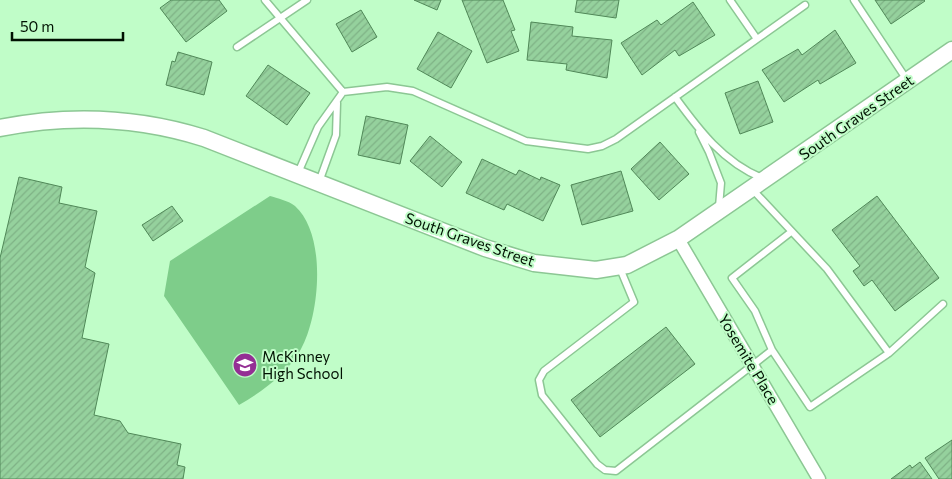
<svg xmlns="http://www.w3.org/2000/svg" width="952" height="479" font-family="Commissioner,sans-serif">
	<defs>
		<pattern id="building-hatch" width="6" height="6" patternUnits="userSpaceOnUse" patternTransform="scale(1.25)"><rect width="6" height="6" fill="#95d19d"/><path d="M-1 1l2-2M0 6l6-6M5 7l2-2" fill="none" stroke="#7fb286"/></pattern>
	</defs>
	<rect width="100%" height="100%" fill="#c0fdc8"/>
	<path fill="#7ecd8a" d="M 270,196 C 277,198 289,201 295,206 C 327,235 320,314 301,349 C 288,373 263,391 239,405 L 164,296 L 170,261 Z"/>
	<path fill="url(#building-hatch)" stroke="#508858" d="M 171,0 L 219,0 L 227,11 L 186,42 L 160,8 Z
		M 414,0 L 441,0 L 437,10 Z
		M 462,0 L 503,0 L 515,30 L 511,31 L 519,51 L 487,63 Z
		M 577,0 L 619,0 L 616,18 L 575,12 Z
		M 875,0 L 924,0 L 925,1 L 891,24 Z
		M 693,2 L 715,35 L 679,56 L 675,50 L 642,75 L 621,43 L 657,20 L 661,25 Z
		M 361,10 L 377,37 L 352,52 L 336,24 Z
		M 531,22 L 573,27 L 572,36 L 612,40 L 607,78 L 566,70 L 567,64 L 527,60 Z
		M 835,30 L 856,63 L 820,84 L 818,80 L 784,102 L 762,70 L 798,49 L 802,55 Z
		M 438,32 L 472,51 L 451,88 L 417,69 Z
		M 178,52 L 212,62 L 204,95 L 166,85 L 172,61 L 175,62 Z
		M 268,65 L 310,93 L 287,125 L 246,96 Z
		M 758,81 L 773,122 L 740,134 L 725,93 Z
		M 366,116 L 408,125 L 400,164 L 358,155 Z
		M 430,136 L 462,162 L 442,187 L 410,161 Z
		M 660,142 L 689,174 L 659,200 L 631,169 Z
		M 482,159 L 516,175 L 519,170 L 540,180 L 541,177 L 560,185 L 543,221 L 507,204 L 504,210 L 466,193 Z
		M 621,171 L 633,211 L 582,225 L 571,185 Z
		M 19,177 L 62,187 L 59,203 L 97,211 L 85,267 L 95,273 L 82,338 L 109,344 L 94,415 L 120,421 L 128,433 L 181,444 L 177,465 L 185,467 L 183,479 L 0,479 L 0,258 Z
		M 877,196 L 939,278 L 895,311 L 872,280 L 864,286 L 853,271 L 860,266 L 832,230 Z
		M 172,206 L 183,221 L 153,241 L 142,225 Z
		M 666,327 L 695,364 L 600,437 L 571,400 Z
		M 952,440 L 952,479 L 939,479 L 925,458 Z
		M 920,462 L 932,479 L 891,479 L 910,465 L 912,468 Z"/>
	<g fill="none" stroke-linecap="round" stroke-linejoin="round">
		<defs>
			<path id="service" d="M 265,0 L 343,92 L 387,87 L 413,91 L 526,141 L 588,149 L 602,146 L 616,139 L 805,5
				M 730,0 L 757,39
				M 854,0 L 907,80
				M 237,47 L 307,0
				M 675,97 C 699,130 723,162 762,178
				M 699,132 L 709,152 L 721,183 L 719,207
				M 298,173 L 318,127 L 343,92
				M 319,182 L 336,135 L 337,103
				M 619,266 L 634,302 L 544,371 L 539,380 L 542,395 L 597,464 L 605,470 L 616,471 L 772,350 L 810,407 L 889,353 L 827,269 L 752,189
				M 772,350 L 755,311 L 732,278 L 791,232
				M 889,353 L 943,304"/>
			<path id="minor" d="M 678,239 L 819,479"/>
			<path id="tertiary" d="M 0,128 C 70,114 137,117 204,138 L 485,248 L 534,263 L 596,270 L 627,265 L 678,239 L 952,50"/>
		</defs>
		<use href="#service" stroke="#8cc794" stroke-width="9"/>
		<use href="#minor" stroke="#8cc794" stroke-width="15"/>
		<use href="#tertiary" stroke="#8cc794" stroke-width="19"/>
		<use href="#service" stroke="#fff" stroke-width="6"/>
		<use href="#minor" stroke="#fff" stroke-width="12"/>
		<use href="#tertiary" stroke="#fff" stroke-width="16"/>
	</g>
	<defs>
		<symbol id="school-disc" viewBox="-11 -11 22 22"><circle r="9.5" fill="#942f94" stroke="#c0fdc8"/><path d="M0-5L7-2L0 1L-7-2ZM-4 1L0 2.5L4 1V4Q0 6-4 4Z" fill="#fff"/></symbol>
	</defs>
	<g fill-rule="evenodd">
		<use href="#school-disc" x="231" y="351" width="28" height="28"/>
	</g>
	<g text-anchor="middle" dominant-baseline="central" stroke-width="4" stroke-linejoin="round" paint-order="stroke">
		<g font-size="15" fill="#001102" stroke="#c0fdc8">
			<text transform="translate(856 117) rotate(-35)">South Graves Street</text>
			<text transform="translate(470 239) rotate(19)">South Graves Street</text>
			<text transform="translate(749 359) rotate(59)">Yosemite Place</text>
		</g>
		<g font-size="15" fill="#001102" stroke="#c0fdc8" text-anchor="start">
			<text x="262" y="356">McKinney<tspan x="262" dy="17">High School</tspan></text>
		</g>
	</g>
	<path d="M12 32v8h111v-8" fill="none" stroke="#001102" stroke-width="2.5"/>
	<text x="20" y="32" font-size="15" fill="#001102" stroke="#c0fdc8" stroke-width="4" paint-order="stroke">50 m</text>
</svg>
